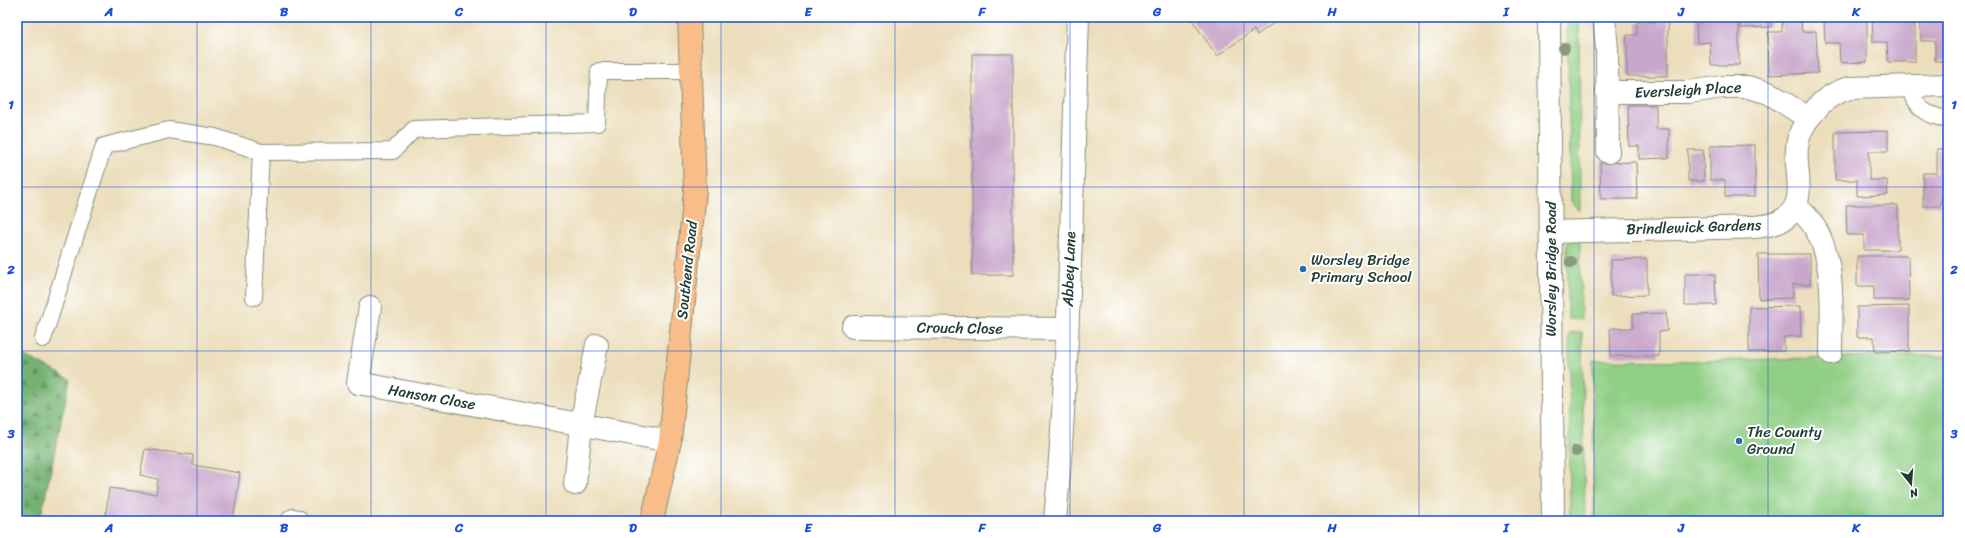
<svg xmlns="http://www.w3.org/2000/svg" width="1965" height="538" font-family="Sriracha,sans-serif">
	<defs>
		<pattern id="forest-firs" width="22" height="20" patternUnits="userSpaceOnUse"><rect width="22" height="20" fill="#74b272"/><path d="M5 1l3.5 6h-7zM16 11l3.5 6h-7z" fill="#5f925e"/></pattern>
	</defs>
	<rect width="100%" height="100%" fill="#fff"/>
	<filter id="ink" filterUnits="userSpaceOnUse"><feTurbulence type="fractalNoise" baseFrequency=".025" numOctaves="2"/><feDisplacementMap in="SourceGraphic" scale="8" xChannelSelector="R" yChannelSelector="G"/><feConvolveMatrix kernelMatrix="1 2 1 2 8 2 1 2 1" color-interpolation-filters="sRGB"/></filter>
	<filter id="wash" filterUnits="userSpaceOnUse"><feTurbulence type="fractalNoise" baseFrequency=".012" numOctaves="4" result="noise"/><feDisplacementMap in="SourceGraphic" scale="16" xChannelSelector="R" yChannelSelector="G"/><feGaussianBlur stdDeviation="0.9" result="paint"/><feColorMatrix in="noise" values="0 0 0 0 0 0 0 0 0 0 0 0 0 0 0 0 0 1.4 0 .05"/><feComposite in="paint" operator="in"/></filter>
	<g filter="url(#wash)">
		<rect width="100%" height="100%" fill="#ecdebc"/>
		<path fill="#90cf85" stroke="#58865c" d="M 1567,17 L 1579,17 L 1580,211 L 1571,202 Z
			M 1580,240 L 1581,319 L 1568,319 L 1567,242 Z
			M 1582,332 L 1585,521 L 1570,521 L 1569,333 Z
			M 1883,356 L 1948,356 L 1948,521 L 1594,521 L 1593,360 L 1703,361 Z"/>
		<path fill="url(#forest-firs)" stroke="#4a7853" d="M 17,352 L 70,379 L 40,521 L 17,521 Z"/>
		<g id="blocks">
			<path fill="#c9a7cc" d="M 1190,17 L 1282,17 L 1257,35 L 1254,30 L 1217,56 Z
				M 1696,17 L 1739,17 L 1739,65 L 1711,65 L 1710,42 L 1697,43 Z
				M 1740,17 L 1771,17 L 1771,27 L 1740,28 Z
				M 1824,17 L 1867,17 L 1867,62 L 1840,63 L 1839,43 L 1825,43 Z
				M 1872,17 L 1915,17 L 1915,62 L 1888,62 L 1887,42 L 1873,42 Z
				M 1920,17 L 1948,17 L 1948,61 L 1935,61 L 1935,41 L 1921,41 Z
				M 1801,20 L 1802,32 L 1816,31 L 1818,73 L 1769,75 L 1768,32 L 1782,32 L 1782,21 Z
				M 1637,22 L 1668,22 L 1668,76 L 1627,76 L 1627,35 L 1637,35 Z
				M 972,54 L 1013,54 L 1013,275 L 972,275 Z
				M 1628,105 L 1656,105 L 1656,129 L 1669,129 L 1669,158 L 1639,159 L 1639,146 L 1629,146 Z
				M 1888,131 L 1888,151 L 1869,151 L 1869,180 L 1887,180 L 1888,195 L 1857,196 L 1857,180 L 1835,180 L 1835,132 Z
				M 1755,145 L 1755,197 L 1725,197 L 1725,180 L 1710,180 L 1710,146 Z
				M 1937,149 L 1948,149 L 1948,198 L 1941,198 L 1941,206 L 1923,206 L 1923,173 L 1937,173 Z
				M 1688,150 L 1703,150 L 1704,181 L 1688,181 Z
				M 1636,162 L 1637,199 L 1601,199 L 1600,163 Z
				M 1846,205 L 1898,205 L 1898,250 L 1864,250 L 1864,235 L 1847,235 Z
				M 1758,254 L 1810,254 L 1810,284 L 1793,284 L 1793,298 L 1759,299 Z
				M 1857,256 L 1908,256 L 1909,300 L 1874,300 L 1874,286 L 1857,286 Z
				M 1647,259 L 1647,295 L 1611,296 L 1611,260 Z
				M 1685,274 L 1715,274 L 1716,305 L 1685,305 Z
				M 1800,306 L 1801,336 L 1784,337 L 1784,351 L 1749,352 L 1749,307 Z
				M 1909,306 L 1909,351 L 1875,352 L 1874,337 L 1857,337 L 1857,307 Z
				M 1666,313 L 1667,331 L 1659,332 L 1659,356 L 1611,356 L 1610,328 L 1633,328 L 1633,314 Z
				M 145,449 L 193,455 L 193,465 L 240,473 L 233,521 L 105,521 L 109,488 L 156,494 L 158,479 L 140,475 Z"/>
		</g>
	</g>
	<g filter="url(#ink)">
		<use href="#blocks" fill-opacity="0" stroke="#868e78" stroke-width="1"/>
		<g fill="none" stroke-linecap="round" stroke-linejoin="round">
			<defs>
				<path id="lane" d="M 1909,86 C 1919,112 1922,112 1948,120
					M 254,297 L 261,152 L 393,151 L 414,129 L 597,123 L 599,71 L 692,71
					M 43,339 L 104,146 L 169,130 L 215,137 L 261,152"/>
				<path id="street" d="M 1549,17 L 1553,521
					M 1604,17 L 1607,49 L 1608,152
					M 1607,92 L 1689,92 L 1723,87 L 1748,87 L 1769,93 L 1808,118
					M 1795,206 C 1839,238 1831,304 1831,353
					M 1552,232 C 1606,230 1661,230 1715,228 C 1735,227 1768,230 1784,219 C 1809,202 1794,172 1797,148 C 1798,134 1804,123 1813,113 C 1822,100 1834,92 1850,88 L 1948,85
					M 370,307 L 358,383 L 670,441
					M 853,327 L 1067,329
					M 575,484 L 581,425 L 597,345
					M 293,520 L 297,521
					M 1055,521 C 1070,354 1072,185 1078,17"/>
				<path id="primary" d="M 652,521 L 670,441 L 695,191 L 689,17"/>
			</defs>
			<use href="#lane" stroke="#868e78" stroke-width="18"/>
			<use href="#street" stroke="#868e78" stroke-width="24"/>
			<use href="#primary" stroke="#868e78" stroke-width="24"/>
			<use href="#lane" stroke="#fff" stroke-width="16"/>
			<use href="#street" stroke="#fff" stroke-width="22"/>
			<use href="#primary" stroke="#f8bd88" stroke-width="22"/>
		</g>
		<g fill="#8b9a7c">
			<circle cx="1564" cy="48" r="6"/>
			<circle cx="1571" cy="262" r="6"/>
			<circle cx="1576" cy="451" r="6"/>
		</g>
	</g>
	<path fill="none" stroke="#1d4ed8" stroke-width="1" stroke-opacity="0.55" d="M 197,17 L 197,521M 371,17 L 371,521M 546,17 L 546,521M 721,17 L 721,521M 895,17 L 895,521M 1070,17 L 1070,521M 1244,17 L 1244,521M 1419,17 L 1419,521M 1594,17 L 1594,521M 1768,17 L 1768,521M 17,187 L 1948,187M 17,351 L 1948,351"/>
	<g fill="#1f6fb2" stroke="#fff" stroke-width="1.5">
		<circle cx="1303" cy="269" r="4"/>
		<circle cx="1739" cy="441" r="4"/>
	</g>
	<g text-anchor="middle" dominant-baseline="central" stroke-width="4" stroke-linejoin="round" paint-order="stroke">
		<g font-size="15" fill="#1f3d34" stroke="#fff">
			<text transform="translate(1688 90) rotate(-3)">Eversleigh Place</text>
			<text transform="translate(1694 227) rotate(-2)">Brindlewick Gardens</text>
			<text transform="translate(1069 269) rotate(-88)">Abbey Lane</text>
			<text transform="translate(1551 269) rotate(-90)">Worsley Bridge Road</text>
			<text transform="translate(687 270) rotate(-84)">Southend Road</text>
			<text transform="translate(960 328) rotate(1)">Crouch Close</text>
			<text transform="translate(432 397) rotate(10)">Hanson Close</text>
		</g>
		<g font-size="15" fill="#1f3d34" stroke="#fff" text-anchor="start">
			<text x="1311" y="260">Worsley Bridge<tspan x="1311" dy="17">Primary School</tspan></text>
			<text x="1747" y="432">The County<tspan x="1747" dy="17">Ground</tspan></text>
		</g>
	</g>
	<rect width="1965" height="538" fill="none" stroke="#fff" stroke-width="44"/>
	<g transform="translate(1911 484) rotate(163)" stroke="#ffffff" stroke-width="3" paint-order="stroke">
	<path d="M0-3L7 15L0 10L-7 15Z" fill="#1f3d34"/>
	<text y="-6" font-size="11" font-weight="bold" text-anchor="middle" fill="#1f3d34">N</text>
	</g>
	<rect x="22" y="22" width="1921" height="494" fill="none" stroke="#1d4ed8" stroke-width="1.5"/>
	<g font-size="13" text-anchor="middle" font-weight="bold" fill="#1d4ed8">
		<text x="109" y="16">A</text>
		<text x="284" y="16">B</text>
		<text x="459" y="16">C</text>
		<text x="633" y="16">D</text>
		<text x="808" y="16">E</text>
		<text x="982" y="16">F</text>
		<text x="1157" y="16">G</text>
		<text x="1332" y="16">H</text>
		<text x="1506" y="16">I</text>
		<text x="1681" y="16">J</text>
		<text x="1856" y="16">K</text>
		<text x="11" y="109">1</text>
		<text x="1954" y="109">1</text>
		<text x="11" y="274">2</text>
		<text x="1954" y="274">2</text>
		<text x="11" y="438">3</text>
		<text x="1954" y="438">3</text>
		<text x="109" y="532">A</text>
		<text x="284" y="532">B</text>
		<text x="459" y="532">C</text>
		<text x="633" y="532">D</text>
		<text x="808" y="532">E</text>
		<text x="982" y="532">F</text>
		<text x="1157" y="532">G</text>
		<text x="1332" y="532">H</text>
		<text x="1506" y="532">I</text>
		<text x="1681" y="532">J</text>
		<text x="1856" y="532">K</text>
	</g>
</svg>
